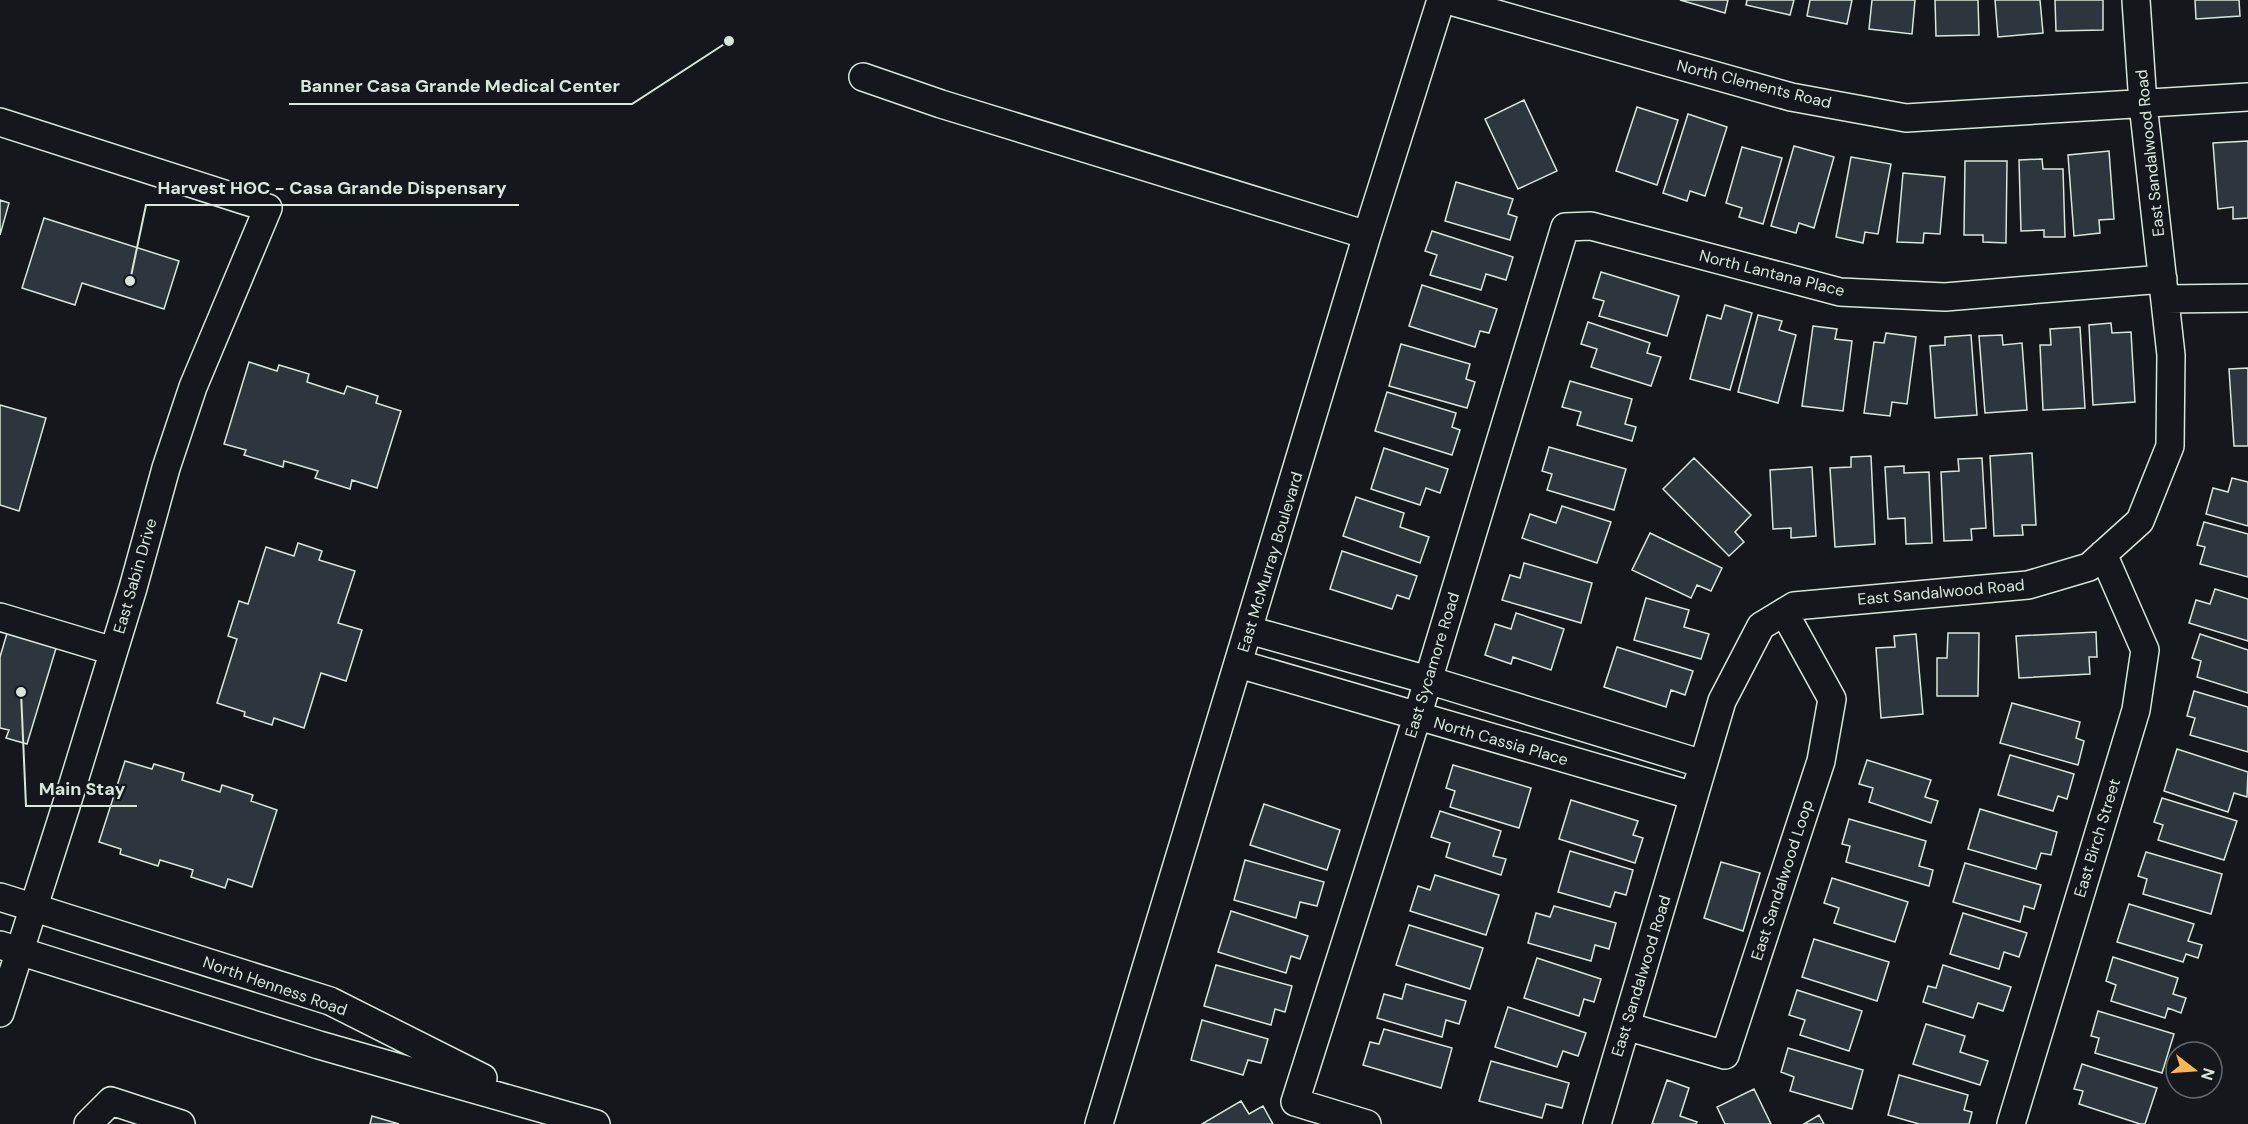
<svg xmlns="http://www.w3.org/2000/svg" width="2248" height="1124" font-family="'DM Sans',sans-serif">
	<rect width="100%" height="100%" fill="#14181c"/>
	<path fill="#2c363c" stroke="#d8e6dc" stroke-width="1.5" d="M 1680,0 L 1728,0 L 1725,13 Z
		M 1747,0 L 1794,0 L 1790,15 L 1746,5 Z
		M 1810,0 L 1852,0 L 1847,24 L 1807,16 Z
		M 1872,0 L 1915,0 L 1912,34 L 1869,29 Z
		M 1935,0 L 1978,0 L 1979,35 L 1936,36 Z
		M 1995,0 L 2040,0 L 2043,33 L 1998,37 Z
		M 2055,0 L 2103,0 L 2103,30 L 2056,31 Z
		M 2195,0 L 2239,0 L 2240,16 L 2196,19 Z
		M 1524,100 L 1557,171 L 1518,189 L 1485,119 Z
		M 1637,107 L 1678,120 L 1657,185 L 1616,171 Z
		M 1688,114 L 1727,127 L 1705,196 L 1690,191 L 1687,201 L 1663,193 Z
		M 2248,141 L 2248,218 L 2233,219 L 2233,207 L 2218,209 L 2213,143 Z
		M 1794,146 L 1834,157 L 1814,228 L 1799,223 L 1796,233 L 1771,226 Z
		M 1742,147 L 1782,158 L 1763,224 L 1739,217 L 1742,208 L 1726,203 Z
		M 2109,151 L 2114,219 L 2099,220 L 2100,233 L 2074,236 L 2068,155 Z
		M 1851,157 L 1891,164 L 1878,234 L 1865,232 L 1863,243 L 1836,237 Z
		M 2042,159 L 2043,169 L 2063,169 L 2065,237 L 2044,237 L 2044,230 L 2021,231 L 2019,160 Z
		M 1965,161 L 2007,161 L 2006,243 L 1983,242 L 1983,235 L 1964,235 Z
		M 1903,173 L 1945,177 L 1940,234 L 1924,233 L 1923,243 L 1897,242 Z
		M 1456,182 L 1513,199 L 1508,214 L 1517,217 L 1510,240 L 1445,221 Z
		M 0,200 L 9,203 L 0,235 Z
		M 44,218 L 179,261 L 164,309 L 82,283 L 75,305 L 22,288 Z
		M 1432,231 L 1513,257 L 1506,280 L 1486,274 L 1481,290 L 1430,275 L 1437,255 L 1425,251 Z
		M 1601,272 L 1679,296 L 1667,336 L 1599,316 L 1604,301 L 1593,298 Z
		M 1422,285 L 1497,309 L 1489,333 L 1480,331 L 1475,347 L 1409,326 Z
		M 1725,305 L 1752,313 L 1730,390 L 1690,379 L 1707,315 L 1721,319 Z
		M 1758,315 L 1782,321 L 1779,330 L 1796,335 L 1778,403 L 1738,392 Z
		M 1588,322 L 1650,343 L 1647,353 L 1661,357 L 1651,386 L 1591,367 L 1597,349 L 1581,344 Z
		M 2111,323 L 2112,333 L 2131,332 L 2135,402 L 2093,405 L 2089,325 Z
		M 1813,326 L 1837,329 L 1835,339 L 1852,341 L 1843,411 L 1802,406 Z
		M 2080,327 L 2085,408 L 2043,410 L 2040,345 L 2051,345 L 2050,329 Z
		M 1886,333 L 1916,337 L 1907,404 L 1892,402 L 1890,416 L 1864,413 L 1874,342 L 1884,343 Z
		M 1971,335 L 1977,415 L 1935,418 L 1930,346 L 1945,345 L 1945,337 Z
		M 2002,335 L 2003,345 L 2022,343 L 2027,410 L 1985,413 L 1979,336 Z
		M 1401,344 L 1470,364 L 1466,379 L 1475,382 L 1467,408 L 1389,386 Z
		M 249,362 L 277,371 L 279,365 L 309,374 L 307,382 L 344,394 L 347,386 L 378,396 L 376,403 L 401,411 L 377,488 L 352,480 L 350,489 L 315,478 L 318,471 L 284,461 L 283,467 L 244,455 L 246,450 L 224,444 Z
		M 2248,368 L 2248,446 L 2234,446 L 2229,369 Z
		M 1570,381 L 1632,399 L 1625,424 L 1636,427 L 1632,441 L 1577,425 L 1581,412 L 1562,407 Z
		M 1387,392 L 1456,413 L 1452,427 L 1460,430 L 1452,455 L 1375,431 Z
		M 0,405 L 46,418 L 19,511 L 0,505 Z
		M 1549,447 L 1626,469 L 1614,510 L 1547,490 L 1552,474 L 1542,471 Z
		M 1384,448 L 1448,469 L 1440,493 L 1426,488 L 1420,505 L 1371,489 Z
		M 2032,453 L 2036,525 L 2022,525 L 2023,535 L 1994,536 L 1990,456 Z
		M 1871,456 L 1875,544 L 1835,547 L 1830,468 L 1851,467 L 1851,457 Z
		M 1694,458 L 1751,515 L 1735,532 L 1744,542 L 1729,556 L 1663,489 Z
		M 1982,458 L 1986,528 L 1971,529 L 1972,540 L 1944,541 L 1941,472 L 1959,471 L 1958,459 Z
		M 1904,466 L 1904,473 L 1929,472 L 1932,543 L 1906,544 L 1905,518 L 1888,519 L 1885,467 Z
		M 1812,467 L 1816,536 L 1791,538 L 1791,528 L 1773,529 L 1770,470 Z
		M 2232,478 L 2248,482 L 2248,526 L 2206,514 L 2213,488 L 2228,492 Z
		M 1356,497 L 1404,513 L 1400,527 L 1429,537 L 1420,563 L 1343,536 Z
		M 1562,506 L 1611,522 L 1597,563 L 1522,538 L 1530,514 L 1556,523 Z
		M 2204,522 L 2248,534 L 2248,577 L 2200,564 L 2205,547 L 2197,545 Z
		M 1650,533 L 1722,568 L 1711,591 L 1697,585 L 1691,598 L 1632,570 Z
		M 298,543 L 322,551 L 319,560 L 355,571 L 338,623 L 362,630 L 346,681 L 321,673 L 304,728 L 274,718 L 272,725 L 244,716 L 245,712 L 217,703 L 237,639 L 228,636 L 239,601 L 248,604 L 266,547 L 294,556 Z
		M 1342,551 L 1417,576 L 1409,599 L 1397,595 L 1392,609 L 1330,589 Z
		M 1524,563 L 1592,583 L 1581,623 L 1502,600 L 1510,575 L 1520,578 Z
		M 2215,589 L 2248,599 L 2248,641 L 2189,623 L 2196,600 L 2210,604 Z
		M 1646,598 L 1689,610 L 1684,627 L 1709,634 L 1701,659 L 1634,640 Z
		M 1516,613 L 1564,629 L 1551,670 L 1513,657 L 1511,664 L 1485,655 L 1495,624 L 1511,629 Z
		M 8,630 L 57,645 L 27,744 L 6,738 L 9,730 L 0,728 L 0,657 Z
		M 2096,632 L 2097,657 L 2089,657 L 2090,674 L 2019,678 L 2016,636 Z
		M 1948,633 L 1979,633 L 1978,696 L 1937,696 L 1937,658 L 1947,658 Z
		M 1916,634 L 1923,714 L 1881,718 L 1876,648 L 1895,647 L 1894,636 Z
		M 2200,634 L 2248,650 L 2248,693 L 2197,677 L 2201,661 L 2192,658 Z
		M 1617,647 L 1693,671 L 1685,695 L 1671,690 L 1666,707 L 1604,687 Z
		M 2194,691 L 2248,707 L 2248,752 L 2190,735 L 2195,718 L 2187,716 Z
		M 2012,703 L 2080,722 L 2076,738 L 2084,741 L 2078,765 L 2000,743 Z
		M 2177,749 L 2248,772 L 2247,797 L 2234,793 L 2228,812 L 2164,791 Z
		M 2010,755 L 2074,774 L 2067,799 L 2058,796 L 2053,811 L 1998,795 Z
		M 1867,760 L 1931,780 L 1925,797 L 1938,801 L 1931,823 L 1869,802 L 1873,788 L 1859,784 Z
		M 125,761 L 152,769 L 154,764 L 184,773 L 182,780 L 220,792 L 222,785 L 253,795 L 251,801 L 277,810 L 252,887 L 228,879 L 225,888 L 191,877 L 193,870 L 160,860 L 158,866 L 120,854 L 121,849 L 99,842 Z
		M 1453,765 L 1531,788 L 1519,828 L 1450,807 L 1455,791 L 1446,788 Z
		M 2162,798 L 2237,821 L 2224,860 L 2158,840 L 2163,825 L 2154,822 Z
		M 1571,800 L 1638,821 L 1633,835 L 1643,838 L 1635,863 L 1559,839 Z
		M 1264,804 L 1340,830 L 1327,870 L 1250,845 Z
		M 1980,809 L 2057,832 L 2051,855 L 2041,853 L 2036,869 L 1968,849 Z
		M 1440,811 L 1501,831 L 1493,856 L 1506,859 L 1501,875 L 1446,857 L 1450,843 L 1431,837 Z
		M 1849,819 L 1926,841 L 1919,866 L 1933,870 L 1929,886 L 1846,862 L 1850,846 L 1842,844 Z
		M 1570,851 L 1633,870 L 1626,895 L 1615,892 L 1610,907 L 1558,892 Z
		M 2146,852 L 2222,874 L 2211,914 L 2143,894 L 2147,879 L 2138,876 Z
		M 1245,860 L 1324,882 L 1317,906 L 1300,902 L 1296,918 L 1234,900 Z
		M 1721,862 L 1760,873 L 1743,931 L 1704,918 Z
		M 1965,863 L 2041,885 L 2034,909 L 2024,906 L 2020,922 L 1953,902 Z
		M 1435,875 L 1499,895 L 1486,935 L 1410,911 L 1418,886 L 1430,890 Z
		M 1832,878 L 1908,902 L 1895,942 L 1834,923 L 1839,908 L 1824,903 Z
		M 2129,904 L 2194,924 L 2188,941 L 2202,945 L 2198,958 L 2186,954 L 2183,962 L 2117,942 Z
		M 1554,906 L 1616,923 L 1609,949 L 1595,945 L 1591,961 L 1528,943 L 1536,913 L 1550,917 Z
		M 1231,911 L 1308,936 L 1300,959 L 1291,956 L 1286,973 L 1218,952 Z
		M 1963,913 L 2027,933 L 2019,957 L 2004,952 L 1999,969 L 1950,954 Z
		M 1409,925 L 1483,948 L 1470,989 L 1396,965 Z
		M 1814,939 L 1889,962 L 1877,1001 L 1802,977 Z
		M 2113,957 L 2178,978 L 2173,994 L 2186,998 L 2181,1013 L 2168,1008 L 2165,1018 L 2111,1001 L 2116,985 L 2106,981 Z
		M 1537,958 L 1601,979 L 1594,1002 L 1584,999 L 1579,1016 L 1524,998 Z
		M 1216,965 L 1292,986 L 1285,1012 L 1275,1009 L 1271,1025 L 1204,1006 Z
		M 1943,965 L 2011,987 L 2003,1011 L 1978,1003 L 1973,1018 L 1923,1002 L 1928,986 L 1936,988 Z
		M 1406,984 L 1466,1001 L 1459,1024 L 1446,1020 L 1442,1037 L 1377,1018 L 1384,994 L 1402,999 Z
		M 1797,990 L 1862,1011 L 1849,1051 L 1800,1035 L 1805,1020 L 1789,1015 Z
		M 1508,1007 L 1586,1033 L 1578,1056 L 1563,1051 L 1557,1067 L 1495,1047 Z
		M 2098,1011 L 2174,1034 L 2162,1073 L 2095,1053 L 2099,1038 L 2091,1036 Z
		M 1202,1020 L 1268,1039 L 1261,1063 L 1248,1060 L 1243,1075 L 1191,1060 Z
		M 1926,1024 L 1965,1036 L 1960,1052 L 1988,1061 L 1980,1085 L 1913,1064 Z
		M 1384,1029 L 1452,1048 L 1441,1088 L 1363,1065 L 1370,1042 L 1379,1044 Z
		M 1788,1048 L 1863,1070 L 1852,1109 L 1790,1091 L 1794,1077 L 1781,1072 Z
		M 1491,1061 L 1569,1083 L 1562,1108 L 1546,1104 L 1542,1118 L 1479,1101 Z
		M 2082,1064 L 2157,1088 L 2145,1124 L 2140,1124 L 2079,1104 L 2083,1091 L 2074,1089 Z
		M 1899,1075 L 1968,1095 L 1964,1110 L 1972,1112 L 1969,1124 L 1919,1124 L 1888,1115 Z
		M 1667,1080 L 1689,1088 L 1680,1116 L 1697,1122 L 1696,1124 L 1652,1124 Z
		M 1754,1089 L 1771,1124 L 1725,1124 L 1717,1107 Z
		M 1241,1101 L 1249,1114 L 1263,1106 L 1273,1124 L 1202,1124 Z
		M 1819,1115 L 1824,1124 L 1804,1124 Z
		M 372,1116 L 399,1124 L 370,1124 Z"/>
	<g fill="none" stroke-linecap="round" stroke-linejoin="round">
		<defs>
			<path id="minor" d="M 1447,0 L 1791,97 L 1906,118 L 2248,97
				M 863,77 L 941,104 L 1367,235
				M 0,122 L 268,208 L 193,387 L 166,468 L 133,588 L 73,784 L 0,1013
				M 2165,299 L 2248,298
				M 0,617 L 113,651
				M 1249,630 L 1428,680 L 1703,764
				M 1239,664 L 1694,796
				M 0,897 L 330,1001 L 483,1078
				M 0,945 L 319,1045 L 596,1124
				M 1626,1026 L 1725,1055 L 1821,761 L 1832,699 L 1784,612
				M 88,1124 L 111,1101 L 181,1124
				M 1099,1124 L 1367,235 L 1441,0
				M 1367,1124 L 1295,1102 L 1417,717 L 1565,227 L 1591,226 L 1840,292 L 1945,297 L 2163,279
				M 1597,1124 L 1722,701 L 1761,626 L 1794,606 L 2028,585 L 2089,567 L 2140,521 L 2170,446 L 2171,355 L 2143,104 L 2136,0
				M 2011,1124 L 2136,710 L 2145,650 L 2103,554"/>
		</defs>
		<use href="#minor" stroke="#d8e6dc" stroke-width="30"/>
		<use href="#minor" stroke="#14181c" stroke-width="27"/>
	</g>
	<g text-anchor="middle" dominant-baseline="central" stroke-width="4.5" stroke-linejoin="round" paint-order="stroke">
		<g font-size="16" fill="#d8e6dc" stroke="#14181c">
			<text transform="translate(1754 84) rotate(14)">North Clements Road</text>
			<text transform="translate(2150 153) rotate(-96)">East Sandalwood Road</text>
			<text transform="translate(1772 273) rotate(14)">North Lantana Place</text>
			<text transform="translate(1270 562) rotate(-73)">East McMurray Boulevard</text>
			<text transform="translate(135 576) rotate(-74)">East Sabin Drive</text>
			<text transform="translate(1941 592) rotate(-5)">East Sandalwood Road</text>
			<text transform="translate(1432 665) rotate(-73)">East Sycamore Road</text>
			<text transform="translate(1501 741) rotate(16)">North Cassia Place</text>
			<text transform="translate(2097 838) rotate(-73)">East Birch Street</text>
			<text transform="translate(1782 880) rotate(-72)">East Sandalwood Loop</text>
			<text transform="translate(1641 976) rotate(-73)">East Sandalwood Road</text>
			<text transform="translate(275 986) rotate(19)">North Henness Road</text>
		</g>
	</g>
	<path fill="none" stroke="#d8e6dc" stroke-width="2" d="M729 41L632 104H289M130 281L146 205H519M21 692L26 806H137"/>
	<g fill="#d8e6dc" stroke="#14181c" stroke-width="2">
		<circle cx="729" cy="41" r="6"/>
		<circle cx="130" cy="281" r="6"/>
		<circle cx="21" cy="692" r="6"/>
	</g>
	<g font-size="18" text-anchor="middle" font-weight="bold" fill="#d8e6dc" stroke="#14181c" stroke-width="4.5" stroke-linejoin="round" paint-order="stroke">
		<text x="460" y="92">Banner Casa Grande Medical Center</text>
		<text x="332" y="194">Harvest HOC - Casa Grande Dispensary</text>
		<text x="82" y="795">Main Stay</text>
	</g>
	<g transform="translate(2194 1070) rotate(107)"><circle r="28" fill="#14181c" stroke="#626a69" stroke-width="1.5"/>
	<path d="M0-4.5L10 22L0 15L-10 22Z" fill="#ffb74d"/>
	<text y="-9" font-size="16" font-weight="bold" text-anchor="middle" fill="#d8e6dc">N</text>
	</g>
</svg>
